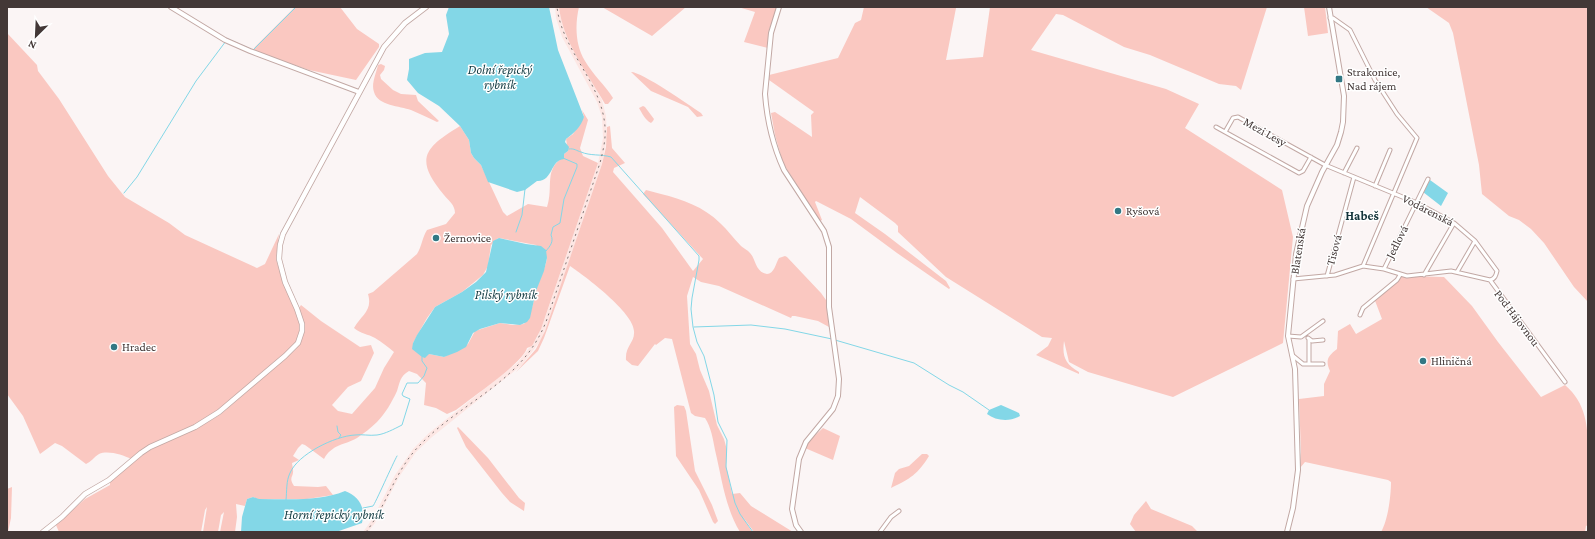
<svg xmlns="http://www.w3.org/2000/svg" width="1595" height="539" font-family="'Crimson Pro',serif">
	<rect width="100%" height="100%" fill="#fbf5f5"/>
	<path fill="#fde7e4" d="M 555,7 L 559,7 L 561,17 L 567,35 L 602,100 L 606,116 L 607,138 L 602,164 L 549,320 L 541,340 L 522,365 L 432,437 L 416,452 L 399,477 L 375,523 L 368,532 L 363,532 L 373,518 L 395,475 L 413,449 L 429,433 L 518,362 L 537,338 L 545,318 L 598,163 L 603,138 L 602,117 L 597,102 L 562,37 L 556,18 Z"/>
	<path fill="#fac8c1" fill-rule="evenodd" d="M 295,7 L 340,7 L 357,29 L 379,44 L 379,47 L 356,80 L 309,70 L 254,51 L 253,50 L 255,47 Z
		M 559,7 L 579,7 C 575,24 575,45 585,61 C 593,75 605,85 613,98 L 608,104 L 605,104 C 588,74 563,42 559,7 Z
		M 602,7 L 686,7 L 652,36 Z
		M 738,7 L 777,7 L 768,33 L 768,48 L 744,42 L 755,12 Z
		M 864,7 L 956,8 L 946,60 L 983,57 L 990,7 L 1267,7 L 1241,90 L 1236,86 L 1219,84 L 1150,55 L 1124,47 L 1063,15 L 1056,14 L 1031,50 L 1166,89 L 1199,104 L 1185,128 L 1282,190 L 1293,237 L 1283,343 L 1173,397 L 1088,372 L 1069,362 L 1064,341 C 1062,356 1065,364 1079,372 L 1079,374 L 1036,355 L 1048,346 L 1052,338 L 1042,337 L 946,277 L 898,232 L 898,226 L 895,223 L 860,197 L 855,213 L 885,234 L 946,281 L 950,288 L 949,289 L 897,253 L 851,219 L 816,201 L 815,202 L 822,220 L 820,221 L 783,163 L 775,135 L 771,113 L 775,112 L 812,137 L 811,115 L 814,112 L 769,80 L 769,75 L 838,58 L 855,23 L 861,20 Z
		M 1304,7 L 1325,7 L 1328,33 L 1308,36 Z
		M 1426,7 L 1588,7 L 1588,302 L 1574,287 L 1544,243 L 1531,229 L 1519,220 L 1509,216 L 1482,194 L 1479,165 L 1453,33 L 1449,23 Z
		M 7,33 L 37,65 L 38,71 L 59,99 L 108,176 L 125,197 L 169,223 L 185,235 L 257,268 L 265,264 L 279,234 L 276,259 L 283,283 L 295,310 L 300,324 L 300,331 L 296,342 L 284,354 L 218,410 L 194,425 L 131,459 C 123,455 108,450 99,454 C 94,457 91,462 86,464 L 62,446 L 55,443 L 40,454 L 23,416 L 7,394 Z
		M 381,64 L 385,66 L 384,70 L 380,75 L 381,79 L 393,90 L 401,94 L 416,95 L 418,101 L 439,121 L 437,122 C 429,118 420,114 411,110 C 400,106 378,106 374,92 C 371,84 376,74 378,65 Z
		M 631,72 C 642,72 689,105 701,113 L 703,116 L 697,117 L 688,107 L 651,91 Z
		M 643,106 L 645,107 L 654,119 L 653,121 L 651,123 C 645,120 642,113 639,108 Z
		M 582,110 L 588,120 L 580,148 L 583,156 L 598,163 L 541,329 L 532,346 L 527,348 C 524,362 471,398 456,410 L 447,414 L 436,408 L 424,405 L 426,383 L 417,374 L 409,371 C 400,376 400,382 397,391 C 392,402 385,414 377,422 C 371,428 364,433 357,438 C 345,445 332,444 324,459 L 305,445 L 302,444 L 298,448 L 293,456 L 299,460 L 292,463 C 292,465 293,467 293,470 C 294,477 288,477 294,486 L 318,487 L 326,486 L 333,495 L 307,499 L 258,499 L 253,497 L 247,499 L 245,506 L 236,504 L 237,517 L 235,532 L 220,532 L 224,512 L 221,515 L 218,532 L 203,532 L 207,507 L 205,510 L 201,532 L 59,532 L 56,525 L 85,499 L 110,485 L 110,481 C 123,471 137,457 152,449 C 175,437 199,429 221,414 L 295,350 C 307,336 304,325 299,308 L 301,305 L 321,321 L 360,347 L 371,345 L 374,353 L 361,381 L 348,387 L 332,405 L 338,411 L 352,414 L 375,388 L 384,368 L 394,352 C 388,347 382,342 375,338 C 368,334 361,334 354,328 C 361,315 373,311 368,294 L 373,292 L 417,254 C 422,246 422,238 427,230 L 446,224 L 455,213 C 455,205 449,201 444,195 C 414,159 424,148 460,126 L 469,140 L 471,153 L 474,158 L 481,165 L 503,212 L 507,216 L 528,204 L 547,207 C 554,187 543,169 564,157 L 564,154 L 568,151 L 566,139 L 573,134 L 584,117 ZM 499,238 L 536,245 L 547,258 C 545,270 539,280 536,291 C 532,307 533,310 524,324 L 513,325 L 500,323 L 475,331 L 468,344 L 444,357 L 429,354 L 413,343 L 427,318 L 435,307 L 462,292 L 483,275 L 488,266 L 491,245 L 497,239 Z
		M 610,126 L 612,148 L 625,163 L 614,168 L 613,172 L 662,228 L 693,271 L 703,259 L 643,194 L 646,190 C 651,191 656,193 661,194 C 682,199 704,207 720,223 C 728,230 733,238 741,246 C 743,248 748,250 750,253 C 756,259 755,272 767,274 C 774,274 776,263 779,258 L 785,256 L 787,257 L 821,293 L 826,300 L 829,327 L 818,321 L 795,316 L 792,316 L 791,318 L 719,286 L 701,282 L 693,277 L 687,296 L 690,344 L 696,354 L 700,370 L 709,391 L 717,425 L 724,439 L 727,450 L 726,465 L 732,494 L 740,493 L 751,506 L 793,532 L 754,532 L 743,517 L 752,532 L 740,532 C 725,507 722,479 715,450 C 713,439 711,427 705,418 L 695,416 L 691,413 L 672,339 L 665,338 L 656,345 L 655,344 L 638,366 L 632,365 L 626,360 C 625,345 635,343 634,331 C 634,313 585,276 570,266 L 544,338 L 538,351 L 516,372 L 536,349 L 545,331 L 602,164 L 606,147 L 607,127 Z
		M 1401,276 L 1444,277 L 1472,306 L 1498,342 L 1541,397 L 1565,385 C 1591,407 1588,438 1588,470 C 1588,488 1588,507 1588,525 L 1586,526 L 1585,532 L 1381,532 C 1388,520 1391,496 1391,482 L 1388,480 L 1305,462 L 1300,468 L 1301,452 L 1299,399 L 1324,396 L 1324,384 L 1330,371 C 1325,360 1328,356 1337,349 L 1338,331 L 1350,324 L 1356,334 L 1382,319 L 1374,298 Z
		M 677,405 L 684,406 L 686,411 L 695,471 L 712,505 L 718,521 L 715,524 L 713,522 L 699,490 L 676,456 L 674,407 Z
		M 458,427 L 488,458 L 519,498 L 525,503 L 524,511 L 510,502 L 502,493 L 466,447 L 457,428 Z
		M 823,428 L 840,436 L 833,460 L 805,448 L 809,441 Z
		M 922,454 L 927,454 L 929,456 C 918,474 910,479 891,488 L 895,473 L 899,469 L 909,466 Z
		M 12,487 L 11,518 L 8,532 L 7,532 L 7,489 Z
		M 1146,501 L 1151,509 L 1192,526 L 1198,532 L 1136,532 L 1130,524 L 1134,515 Z"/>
	<path fill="#83d7e7" d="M 449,7 L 549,7 L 558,50 L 584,117 C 581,127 574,133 566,139 L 565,142 L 569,147 L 568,151 L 564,154 L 564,159 C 550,160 553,182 537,181 L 525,190 L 517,192 L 488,182 L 481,165 L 474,158 L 471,153 L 469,140 L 460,126 L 439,106 L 418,93 L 407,80 L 409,69 L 409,59 L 425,53 L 442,52 L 449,34 L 446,15 Z
		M 1430,180 L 1448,193 L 1441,206 L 1423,192 Z
		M 499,238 L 526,244 L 541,246 L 546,250 L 547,258 L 544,271 L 536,291 L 530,318 L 527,322 L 520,325 L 500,323 L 480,329 L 473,333 L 466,347 L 457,352 L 444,357 L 429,354 L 425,358 L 422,357 L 412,349 L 413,343 L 417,335 L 435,307 L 462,292 L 476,282 L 486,272 L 493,241 Z
		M 1001,405 L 1019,413 L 1020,416 C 1010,422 996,421 987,414 L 989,410 Z
		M 345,491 C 359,496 366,508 362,523 L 336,532 L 241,532 L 242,517 L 247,499 L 253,497 L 259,499 C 287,499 318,502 345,491 Z"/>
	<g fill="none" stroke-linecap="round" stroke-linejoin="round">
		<path stroke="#83d7e7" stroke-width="1" d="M 228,39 L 253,50 L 296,7
			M 569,149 C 574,148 577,151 581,152 C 590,156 601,154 611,157 L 699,256 L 699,260 L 692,298 L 691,309 L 693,327 L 697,342 L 704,356 L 714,395 L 718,422 L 727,440 L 726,467 L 735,503 L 740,514 L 753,532
			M 124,193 L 137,177 L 196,81 L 226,41
			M 516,232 L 522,215 L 525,189
			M 546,251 C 550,246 554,242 551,235 L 553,227 L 560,223 L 564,199 L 577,167 L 577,164 L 563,158
			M 694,327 L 751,325 L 785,329 L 832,339
			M 835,340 L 914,363 L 949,385 L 963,392 L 989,410
			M 337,426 L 338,432 L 341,435 L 339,438
			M 286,500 C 287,491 286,481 290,473 C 298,454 335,436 355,435 C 362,434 369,436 377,435 C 385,434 394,429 402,425 L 410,399 L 403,396 L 402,394 L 407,383 L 418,383 L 424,376 L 427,368 L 422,361 L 422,357
			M 363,508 C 366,507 370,507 373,506 C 375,504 393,463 397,456"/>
		<defs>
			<path id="minor" d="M 1330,18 L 1333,18 L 1350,30 L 1375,80 L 1397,114 L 1417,138 L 1363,266
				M 1216,127 L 1225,132
				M 1311,157 L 1303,171 L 1299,173 L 1225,132 L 1233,118 L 1238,117 L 1325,165 L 1417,203 L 1454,223 L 1475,241 L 1497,271 C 1496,275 1495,279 1490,280
				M 1344,173 L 1357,148
				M 1375,186 L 1390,150
				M 1384,269 L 1428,179
				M 1457,272 L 1475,241
				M 1424,275 L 1454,223
				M 1327,276 L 1354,177
				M 1293,279 L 1335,275 L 1363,266 L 1384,269 L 1407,276 L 1451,271 L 1490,280 L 1565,382
				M 1360,315 L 1363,308 L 1397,280 L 1400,275
				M 1288,336 L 1301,337 L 1323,321
				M 1308,338 L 1312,341 L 1323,340
				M 1309,339 L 1309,364
				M 1292,355 L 1303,364 L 1323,364
				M 880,532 L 891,517 L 899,511"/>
			<path id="tertiary" d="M 171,7 L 225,40 L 250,51 L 359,92
				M 779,7 L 771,33 L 765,94 C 767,120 773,146 784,170 L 824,231 L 829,247 L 829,307 L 839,379 L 838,396 L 833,409 L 806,442 L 799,459 L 792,509 L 796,525 L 801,532
				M 1287,532 L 1293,508 L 1298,470 L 1295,369 L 1288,336 L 1296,254 L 1307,206 L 1322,172 L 1337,145 L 1341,132 L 1343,122 L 1344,96 L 1329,7"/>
			<path id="secondary" d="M 43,532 L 62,517 L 85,494 L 109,480 L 141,453 L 150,447 L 195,427 L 219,412 L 285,356 L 298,343 L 302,331 L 302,324 L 297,309 L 285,282 L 279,259 L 280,245 L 283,234 L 384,47 L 405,23 L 426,7"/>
		</defs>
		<use href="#minor" stroke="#c2a8a4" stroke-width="5"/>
		<use href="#tertiary" stroke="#c2a8a4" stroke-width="6"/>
		<use href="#secondary" stroke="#c2a8a4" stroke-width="6"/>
		<use href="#minor" stroke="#fff" stroke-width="3"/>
		<use href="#tertiary" stroke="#fff" stroke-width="4"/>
		<use href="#secondary" stroke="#fff" stroke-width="4.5"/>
		<path stroke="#7d7473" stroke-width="1" stroke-dasharray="2 4" stroke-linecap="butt" d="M 366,532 C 387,505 395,470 420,445 C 463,400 524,382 547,319 L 600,163 C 603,151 606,139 605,127 C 602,82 562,51 557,7"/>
	</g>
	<g fill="#327884" stroke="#fff" stroke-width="1.5">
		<rect x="1335" y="75" width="8" height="8" rx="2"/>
		<circle cx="1118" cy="211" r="4"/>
		<circle cx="436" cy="238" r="4"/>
		<circle cx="114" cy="347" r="4"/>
		<circle cx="1423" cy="361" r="4"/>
	</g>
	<g text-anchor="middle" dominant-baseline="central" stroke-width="3" stroke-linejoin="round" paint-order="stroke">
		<g font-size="12" fill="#433837" stroke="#fff" text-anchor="start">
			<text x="1347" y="72">Strakonice,<tspan x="1347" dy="14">Nad rájem</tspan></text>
			<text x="1126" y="211">Ryšová</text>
			<text x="444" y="238">Žernovice</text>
			<text x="122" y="347">Hradec</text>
			<text x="1431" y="361">Hliničná</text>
		</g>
		<g font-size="12" fill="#433837" stroke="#fff">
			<text transform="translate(1265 132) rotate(29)">Mezi Lesy</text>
			<text transform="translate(1428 210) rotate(27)">Vodárenská</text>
			<text transform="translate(1397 242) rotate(-63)">Jedlová</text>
			<text transform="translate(1334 250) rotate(-75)">Tisová</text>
			<text transform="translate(1298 251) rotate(-81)">Blatenská</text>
			<text transform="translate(1517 318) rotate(53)">Pod Hájovnou</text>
		</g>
		<g font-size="13" font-style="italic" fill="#163e45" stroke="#fff">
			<text x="500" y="69">Dolní řepický<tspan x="500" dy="15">rybník</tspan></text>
			<text x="506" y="294">Pilský rybník</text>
			<text x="334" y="514">Horní řepický rybník</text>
		</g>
		<g font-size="13" font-weight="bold" fill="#14353b" stroke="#fff">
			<text x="1362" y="215">Habeš</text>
		</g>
	</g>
	<rect width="1595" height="539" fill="none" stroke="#433837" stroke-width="16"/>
	<g transform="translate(36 36) rotate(204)" stroke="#ffffff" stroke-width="3" paint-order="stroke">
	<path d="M0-3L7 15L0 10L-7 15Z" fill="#433837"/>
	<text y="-6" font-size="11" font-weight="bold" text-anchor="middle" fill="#433837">N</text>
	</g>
</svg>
